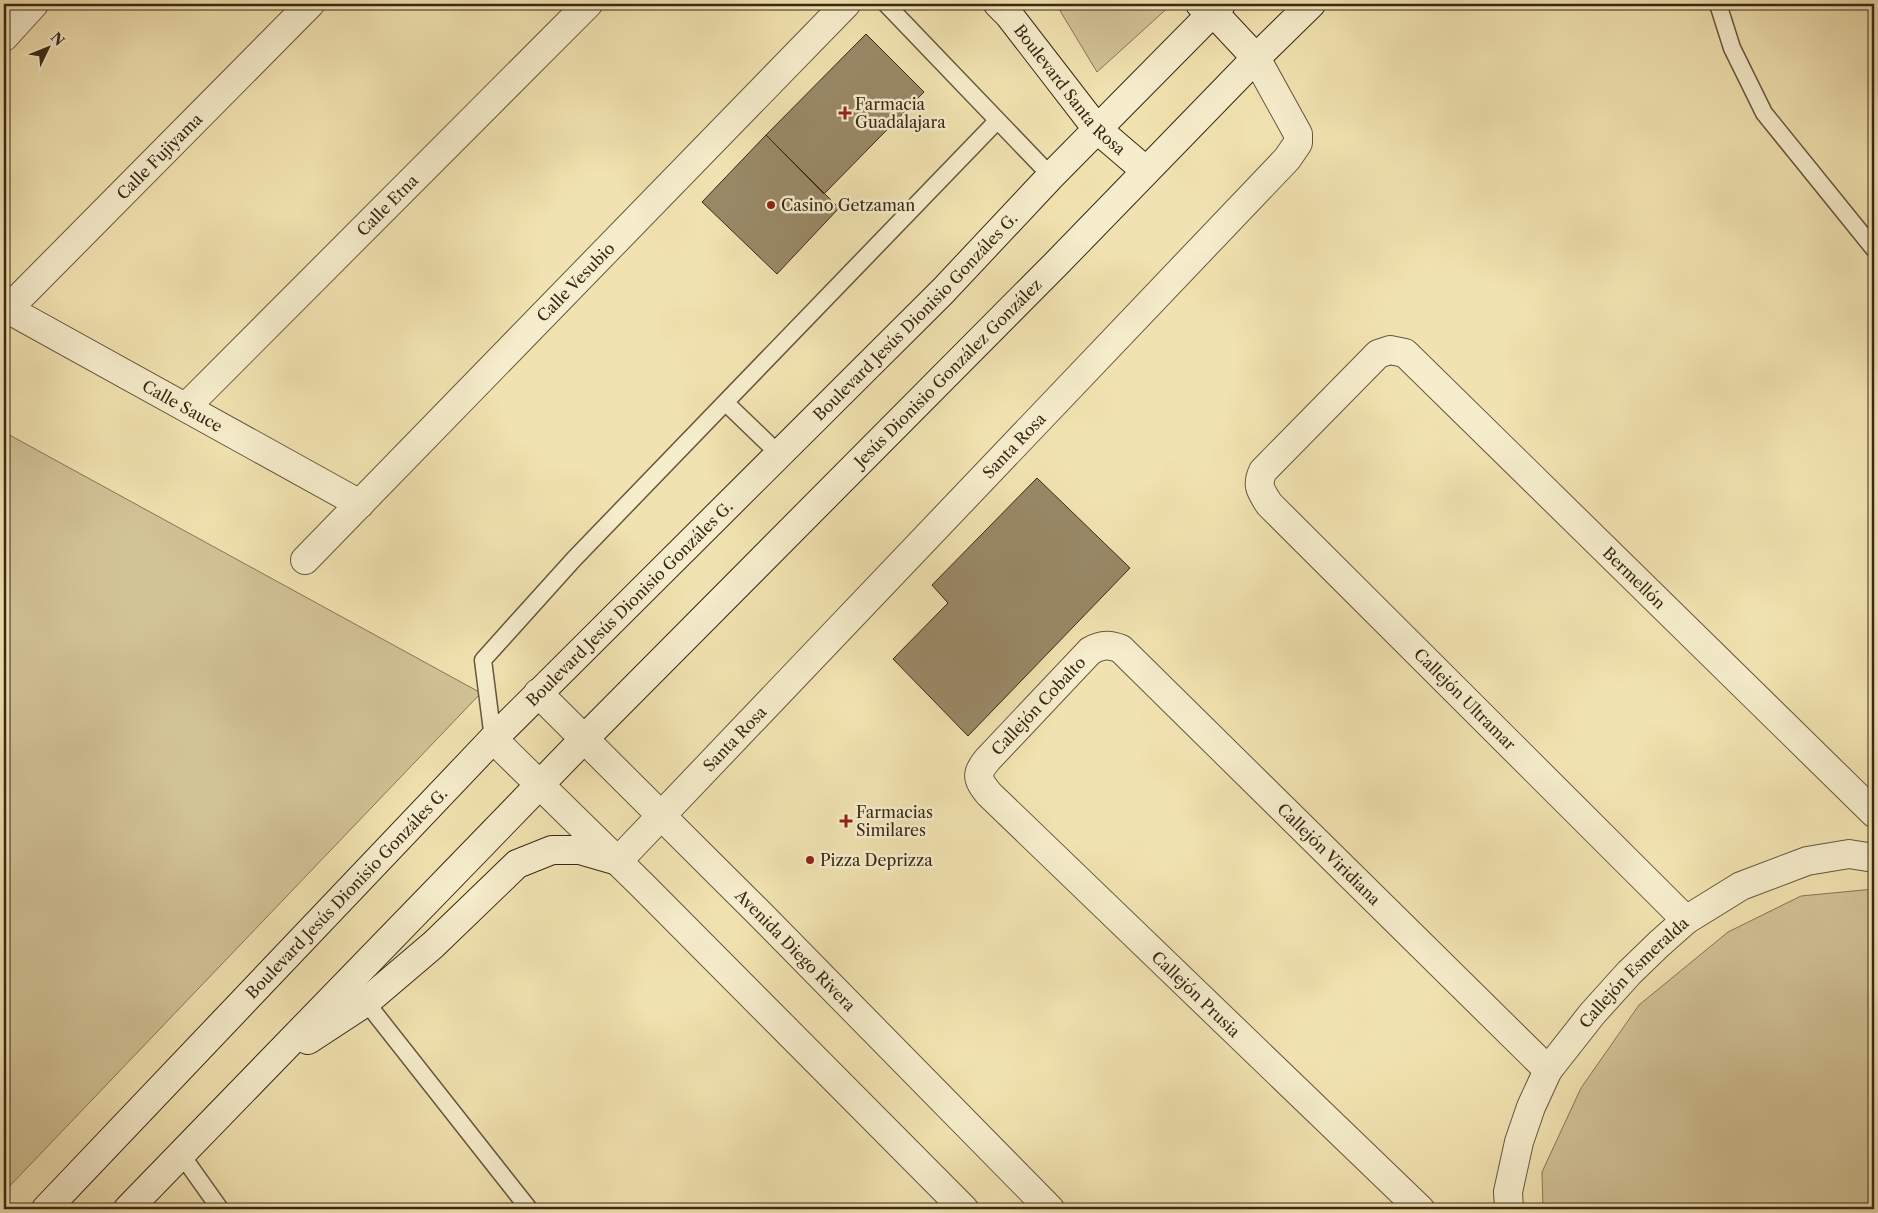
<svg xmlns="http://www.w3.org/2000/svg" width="1878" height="1213" font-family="'Libre Caslon Text',serif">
	<rect width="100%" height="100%" fill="#f1e3b1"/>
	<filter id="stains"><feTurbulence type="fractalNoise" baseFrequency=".004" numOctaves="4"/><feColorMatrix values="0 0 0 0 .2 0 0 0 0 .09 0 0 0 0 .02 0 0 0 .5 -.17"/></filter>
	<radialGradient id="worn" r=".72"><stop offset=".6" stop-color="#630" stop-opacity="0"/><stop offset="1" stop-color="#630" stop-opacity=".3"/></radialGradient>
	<path fill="#d2c397" stroke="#867656" d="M 1056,4 L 1172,4 L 1097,72 Z
		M 4,432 L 481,693 L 4,1192 Z
		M 1874,889 L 1874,1209 L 1543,1209 L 1542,1172 L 1581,1088 L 1639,1005 L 1728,932 L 1801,896 Z"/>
	<path fill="#998967" stroke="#392816" d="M 866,34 L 924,92 L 824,194 L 766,135 Z
		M 766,135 L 839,208 L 777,274 L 702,202 Z
		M 1037,478 L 1130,568 L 968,736 L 893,659 L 948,603 L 932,585 Z"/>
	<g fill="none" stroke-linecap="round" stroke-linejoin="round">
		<defs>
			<path id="lane" d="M 886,4 L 1051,176
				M 1718,4 L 1732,48 L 1764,113 L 1874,249
				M 726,403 L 779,454
				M 493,739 L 483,660 L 574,559 L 997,121
				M 362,997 L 529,1209
				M 181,1154 L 220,1209"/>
			<g id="street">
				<path d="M 4,37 L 34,4"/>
				<path id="s1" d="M 4,307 L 360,504"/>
				<path id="s2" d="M 8,309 L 310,4"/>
				<path id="s3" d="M 186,407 L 588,4"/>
				<path id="s4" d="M 305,560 L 846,4"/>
				<path id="s5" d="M 538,693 L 760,914 L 1050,1209"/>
				<path d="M 493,739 L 642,885 L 964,1209"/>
				<path id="s6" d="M 618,861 L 1287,159 L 1298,143 L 1298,134 L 1256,58"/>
				<path id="s7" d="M 1686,920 L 1269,504 C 1261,491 1256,486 1263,471 L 1378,354 L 1390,350 L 1405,353 L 1874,813"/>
				<path id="s8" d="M 1420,1209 L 989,794 C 977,779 975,774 988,759 L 1090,651 C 1101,644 1110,644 1121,649 L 1548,1070"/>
				<path id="s9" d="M 1509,1209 L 1508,1192 L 1519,1142 L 1531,1107 L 1548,1070 L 1592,1014 L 1629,973 L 1659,944 L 1686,920 L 1741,886 L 1807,861 L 1849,854 L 1874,858"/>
			</g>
			<g id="secondary">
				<path id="s10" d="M 998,4 L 1009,15 L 1097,129 L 1146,171"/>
				<path d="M 1200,4 L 1213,12 L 1256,58"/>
				<path d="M 308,1040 L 366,1002 L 433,945 L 517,864 L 552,850 L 580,850 L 618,861"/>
				<path id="s11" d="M 46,1209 L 493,739 L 943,291 L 1051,176 L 1221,4"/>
				<path id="s12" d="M 128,1209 L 584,739 L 1055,265 L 1256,58 L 1311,4"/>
			</g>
		</defs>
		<use href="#lane" stroke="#67573d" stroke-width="19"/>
		<use href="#street" stroke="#67573d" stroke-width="30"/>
		<use href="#secondary" stroke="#392816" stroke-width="30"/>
		<use href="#lane" stroke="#f6edcc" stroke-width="16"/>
		<use href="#street" stroke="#f6edcc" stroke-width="28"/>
		<use href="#secondary" stroke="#f6edcc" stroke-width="28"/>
	</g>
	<g fill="#8f2418" stroke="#f6edcc" stroke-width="2">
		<path d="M842.5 105.5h5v5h5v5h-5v5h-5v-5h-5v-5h5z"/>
		<circle cx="771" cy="205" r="5"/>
		<path d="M843.5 813.5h5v5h5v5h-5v5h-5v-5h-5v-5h5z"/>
		<circle cx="810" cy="860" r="5"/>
	</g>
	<g text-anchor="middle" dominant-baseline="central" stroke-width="5" stroke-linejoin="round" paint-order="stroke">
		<g font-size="16" fill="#392816" stroke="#f6edcc">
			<text stroke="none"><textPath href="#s10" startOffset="112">Boulevard Santa Rosa</textPath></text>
			<text stroke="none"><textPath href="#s2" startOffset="215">Calle Fujiyama</textPath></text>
			<text stroke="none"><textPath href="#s3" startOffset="285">Calle Etna</textPath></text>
			<text stroke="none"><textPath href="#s4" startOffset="388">Calle Vesubio</textPath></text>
			<text stroke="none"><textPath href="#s11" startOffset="1246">Boulevard Jesús Dionisio Gonzáles G.</textPath></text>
			<text stroke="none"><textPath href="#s12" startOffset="1171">Jesús Dionisio González González</textPath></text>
			<text stroke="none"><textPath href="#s1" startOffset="204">Calle Sauce</textPath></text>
			<text stroke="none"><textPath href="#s6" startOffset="574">Santa Rosa</textPath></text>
			<text stroke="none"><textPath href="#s7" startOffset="1138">Bermellón</textPath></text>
			<text stroke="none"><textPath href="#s11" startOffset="841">Boulevard Jesús Dionisio Gonzáles G.</textPath></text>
			<text transform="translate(1465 699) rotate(45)">Callejón Ultramar</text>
			<text stroke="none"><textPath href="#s8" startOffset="712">Callejón Cobalto</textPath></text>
			<text stroke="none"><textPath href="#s6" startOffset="169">Santa Rosa</textPath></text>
			<text stroke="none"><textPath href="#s8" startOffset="1112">Callejón Viridiana</textPath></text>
			<text stroke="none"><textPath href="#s11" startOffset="436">Boulevard Jesús Dionisio Gonzáles G.</textPath></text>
			<text stroke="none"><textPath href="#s5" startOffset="364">Avenida Diego Rivera</textPath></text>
			<text stroke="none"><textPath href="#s9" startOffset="276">Callejón Esmeralda</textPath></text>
			<text transform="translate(1196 994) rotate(44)">Callejón Prusia</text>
		</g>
		<g font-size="16" fill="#392816" stroke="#f6edcc" text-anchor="start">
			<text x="855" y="104">Farmacia<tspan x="855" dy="18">Guadalajara</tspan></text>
			<text x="781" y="205">Casino Getzaman</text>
			<text x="856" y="812">Farmacias<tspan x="856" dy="18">Similares</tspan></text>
			<text x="820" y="860">Pizza Deprizza</text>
		</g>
	</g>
	<rect width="1878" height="1213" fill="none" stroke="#f1e3b1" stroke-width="20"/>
	<rect x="5" y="5" width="1868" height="1203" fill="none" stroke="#392816" stroke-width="2.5"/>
	<rect x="10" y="10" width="1858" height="1193" fill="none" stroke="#392816"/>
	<g transform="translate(48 48) rotate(47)" stroke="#f6edcc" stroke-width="4" paint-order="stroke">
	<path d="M0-4L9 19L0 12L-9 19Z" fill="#392816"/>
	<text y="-8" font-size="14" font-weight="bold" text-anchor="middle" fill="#392816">N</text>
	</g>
	<rect width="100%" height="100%" filter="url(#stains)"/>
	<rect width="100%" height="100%" fill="url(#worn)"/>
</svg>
